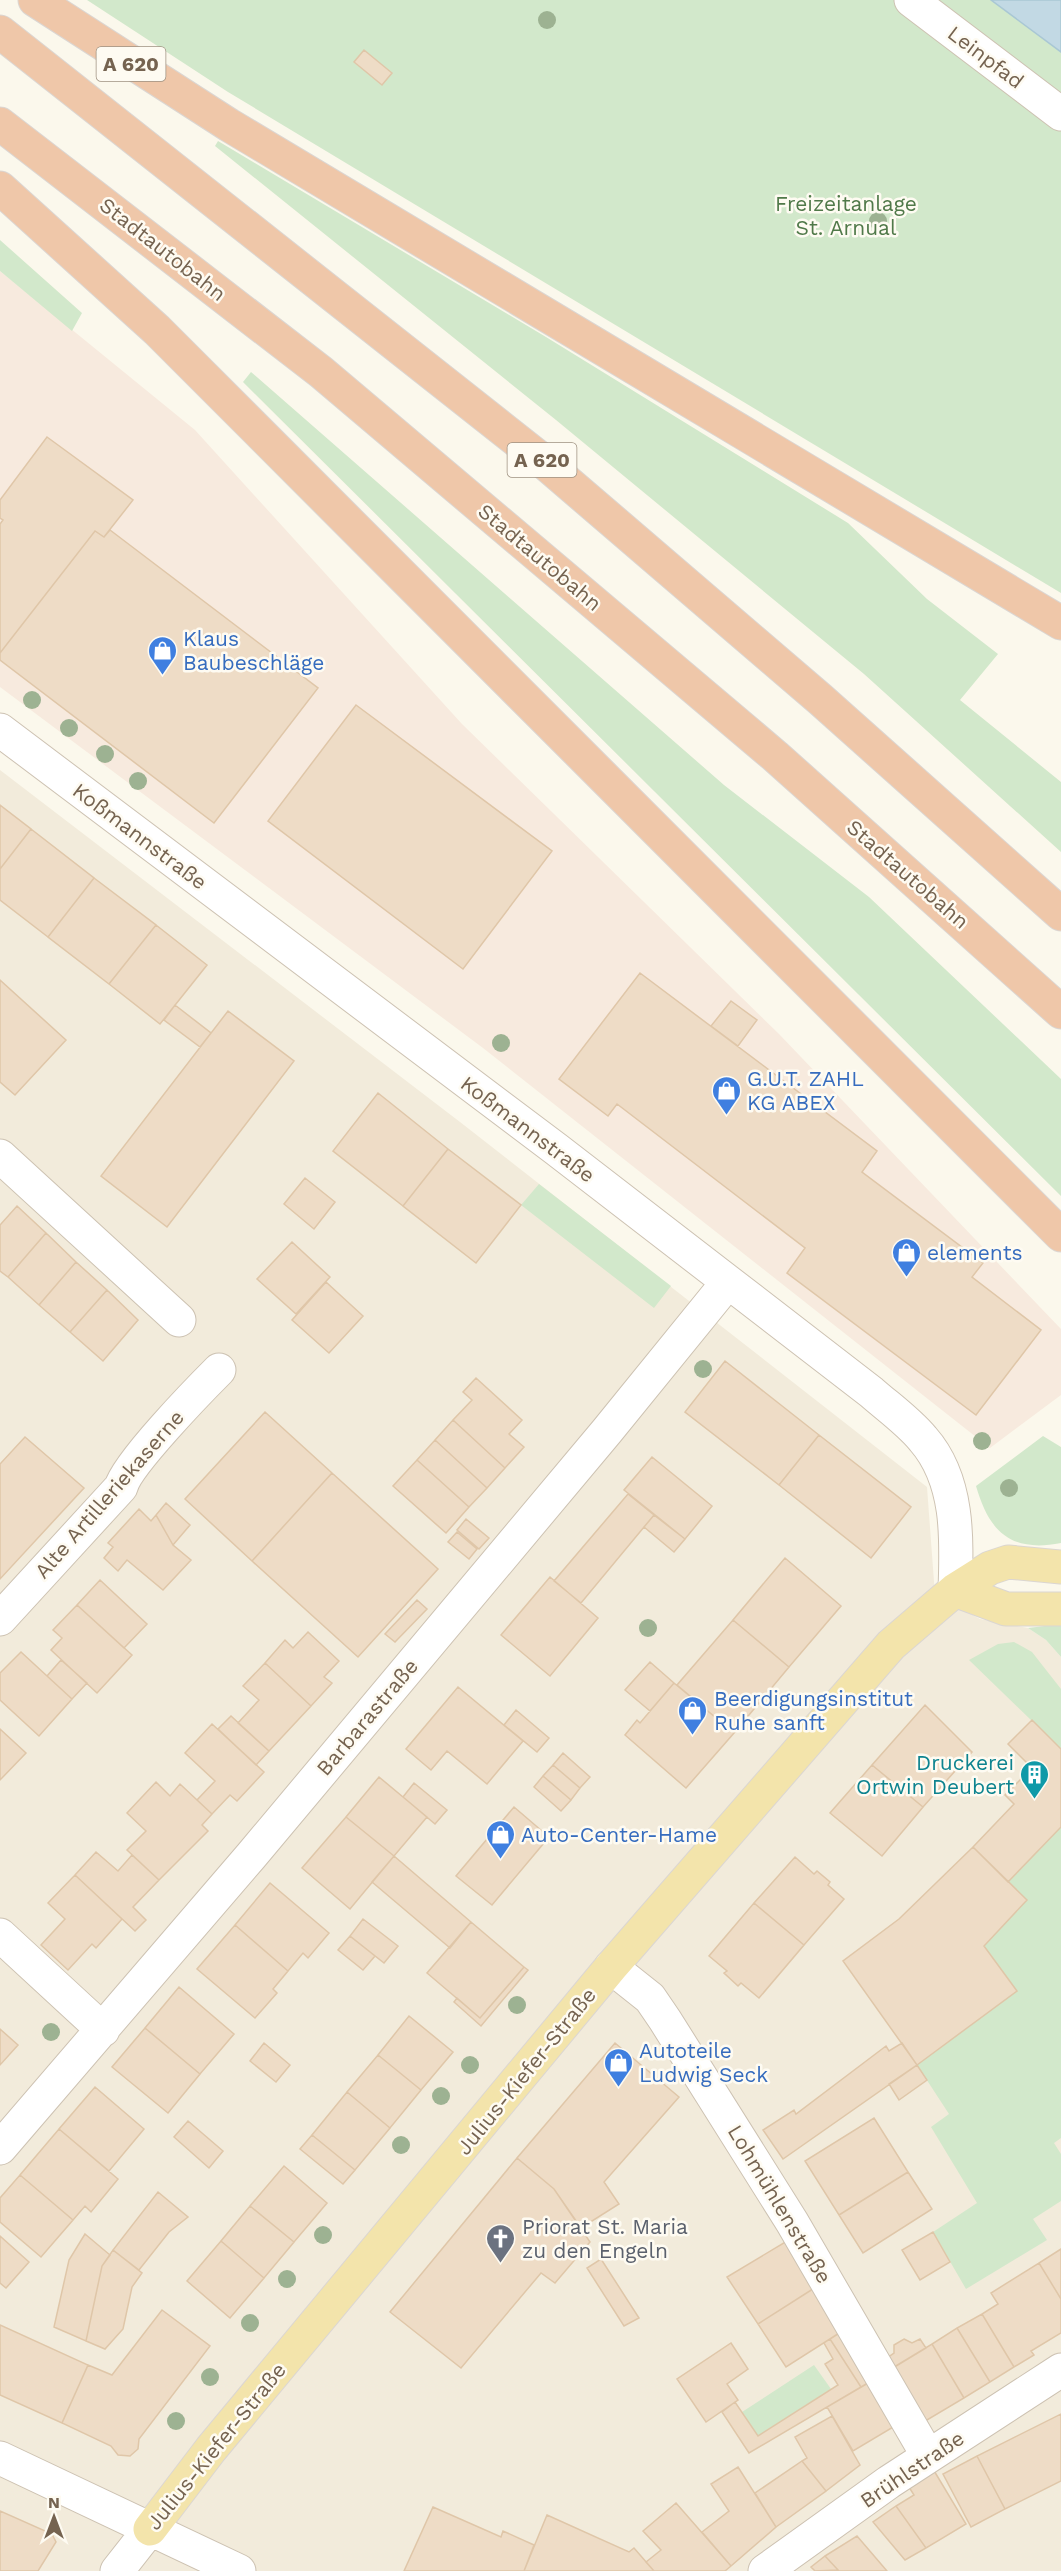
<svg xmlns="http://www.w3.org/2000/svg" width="1061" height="2571" font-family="'Work Sans',sans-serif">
	<rect width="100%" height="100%" fill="#fbf8ec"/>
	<path fill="#f2ebdb" d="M 0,770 L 460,1122 L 927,1487 L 935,1595 L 980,1619 L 1028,1628 L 1046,1640 L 1061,1657 L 1061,2571 L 0,2571 Z"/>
	<path fill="#f7eade" d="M 0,271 L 195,430 L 462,724 L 779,1034 L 1061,1329 L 1061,1395 L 990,1448 L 483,1048 L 0,687 Z"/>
	<path fill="#d2e8cb" d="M 87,0 L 991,0 L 1061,52 L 1061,593 L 228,92 Z
		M 218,141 L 546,337 L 848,523 L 927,599 L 998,654 L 960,700 L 1061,782 L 1061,852 L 864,674 L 556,420 L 215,146 Z
		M 0,240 L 82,313 L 72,331 L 0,271 Z
		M 251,372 L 724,785 L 869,897 L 1061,1079 L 1061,1196 L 243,382 Z
		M 539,1184 L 671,1286 L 654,1308 L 521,1205 Z
		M 1043,1436 L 1061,1447 L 1061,1543 C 1010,1553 989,1531 976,1486 Z
		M 1061,1624 L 1061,1657 L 1046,1640 L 1028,1628 Z
		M 1014,1642 L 1032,1652 L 1061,1689 L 1061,1749 L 969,1660 L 998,1644 Z
		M 1061,1827 L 1061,2138 L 1054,2143 L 1061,2154 L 1061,2201 L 1033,2219 L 1047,2240 L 966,2289 L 933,2232 L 977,2203 L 931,2127 L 949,2114 L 917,2065 L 1017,1991 L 984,1946 L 1008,1882 Z
		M 814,2365 L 831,2389 L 758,2436 L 742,2412 Z"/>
	<path fill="#c2d9e4" stroke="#a9c7d4" stroke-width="1.5" d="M 991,0 L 1061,0 L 1061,52 Z"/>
	<path fill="#eedcc6" stroke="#dfc6a8" stroke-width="1.5" d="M 364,50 L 392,73 L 382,85 L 354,62 Z
		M 47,437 L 133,500 L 104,537 L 95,531 L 0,653 L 0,524 L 3,520 L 0,518 L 0,500 Z
		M 110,530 L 318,688 L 214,823 L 0,660 L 0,653 L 95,531 L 104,537 Z
		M 356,705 L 552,851 L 463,969 L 268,821 Z
		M 0,805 L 31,829 L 0,869 Z
		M 31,829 L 94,878 L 48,937 L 0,900 L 0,869 Z
		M 94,878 L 156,925 L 109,984 L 48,937 Z
		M 156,925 L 207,965 L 160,1024 L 109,984 Z
		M 640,973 L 877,1151 L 862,1172 L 983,1263 L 972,1277 L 1041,1330 L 976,1415 L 787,1273 L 805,1248 L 617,1104 L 608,1116 L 559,1079 Z
		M 0,980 L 66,1040 L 15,1095 L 0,1082 Z
		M 731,1001 L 757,1020 L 738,1046 L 711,1026 Z
		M 175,1005 L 211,1033 L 200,1047 L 164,1020 Z
		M 228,1011 L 294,1061 L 167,1227 L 101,1176 Z
		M 378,1093 L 448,1149 L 403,1206 L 333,1151 Z
		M 448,1149 L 521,1205 L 476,1263 L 403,1206 Z
		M 305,1178 L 335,1202 L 314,1229 L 284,1204 Z
		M 17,1206 L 46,1233 L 8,1277 L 0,1271 L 0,1225 Z
		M 46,1233 L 76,1262 L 39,1305 L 8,1277 Z
		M 292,1242 L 330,1277 L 296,1314 L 257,1279 Z
		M 76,1262 L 107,1290 L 70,1332 L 39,1305 Z
		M 326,1282 L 363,1316 L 329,1353 L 292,1320 Z
		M 107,1290 L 138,1320 L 103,1361 L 70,1332 Z
		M 725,1361 L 819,1435 L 779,1485 L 685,1412 Z
		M 476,1378 L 522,1420 L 509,1434 L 524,1447 L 505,1468 L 453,1420 L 472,1400 L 463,1392 Z
		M 265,1412 L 332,1473 L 252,1561 L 185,1499 Z
		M 453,1420 L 505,1468 L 487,1488 L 435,1440 Z
		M 819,1435 L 911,1507 L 871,1558 L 779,1485 Z
		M 25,1437 L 84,1488 L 0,1579 L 0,1464 Z
		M 435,1440 L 487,1488 L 469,1507 L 417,1460 Z
		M 652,1457 L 712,1506 L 685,1539 L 624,1490 Z
		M 417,1460 L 469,1507 L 446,1533 L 393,1486 Z
		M 332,1473 L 438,1569 L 358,1657 L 252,1561 Z
		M 628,1494 L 654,1515 L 581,1603 L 554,1581 Z
		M 166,1503 L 190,1525 L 173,1545 L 156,1515 Z
		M 139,1509 L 151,1521 L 156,1515 L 173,1545 L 191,1560 L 163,1590 L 127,1560 L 118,1571 L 104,1558 L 113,1547 L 108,1543 Z
		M 654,1515 L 685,1539 L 674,1552 L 644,1527 Z
		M 466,1519 L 489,1538 L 479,1549 L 457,1530 Z
		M 457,1532 L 477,1549 L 469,1559 L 448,1542 Z
		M 785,1558 L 841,1606 L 789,1667 L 733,1620 Z
		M 550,1577 L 598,1618 L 550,1676 L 501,1635 Z
		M 100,1580 L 147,1624 L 124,1648 L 77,1605 Z
		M 417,1600 L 427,1609 L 395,1642 L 385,1634 Z
		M 77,1605 L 132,1655 L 97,1693 L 51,1650 L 62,1638 L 53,1630 Z
		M 733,1620 L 789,1667 L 734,1733 L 677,1685 Z
		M 308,1632 L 339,1661 L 324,1677 L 332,1683 L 311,1706 L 265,1663 L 285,1640 L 293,1648 Z
		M 21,1652 L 72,1699 L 39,1736 L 0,1700 L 0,1673 Z
		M 61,1660 L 87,1683 L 72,1699 L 47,1676 Z
		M 650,1662 L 674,1683 L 650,1711 L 625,1690 Z
		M 265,1663 L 311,1706 L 269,1751 L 238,1723 L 259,1700 L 243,1686 Z
		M 674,1683 L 734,1733 L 686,1788 L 625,1735 L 637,1720 L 640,1723 Z
		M 458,1687 L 523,1741 L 487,1784 L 447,1751 L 431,1770 L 406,1749 Z
		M 925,1705 L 972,1752 L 923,1807 L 872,1765 Z
		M 516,1710 L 549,1738 L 537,1752 L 504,1725 Z
		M 231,1716 L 269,1751 L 256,1765 L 218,1729 Z
		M 1032,1720 L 1061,1749 L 1061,1827 L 1008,1882 L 973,1847 L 1014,1804 L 1005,1795 L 1032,1768 L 1008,1744 Z
		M 212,1724 L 264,1772 L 237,1801 L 230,1795 L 212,1814 L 197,1800 L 215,1781 L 185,1753 Z
		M 0,1729 L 26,1753 L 0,1780 Z
		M 563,1753 L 590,1777 L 580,1788 L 553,1765 Z
		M 553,1765 L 580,1788 L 571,1800 L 543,1776 Z
		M 872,1765 L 923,1807 L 882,1856 L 830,1813 Z
		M 543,1776 L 571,1800 L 561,1811 L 534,1787 Z
		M 379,1777 L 427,1817 L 394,1856 L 346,1817 Z
		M 156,1782 L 170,1796 L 180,1784 L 212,1814 L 202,1825 L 208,1831 L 159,1880 L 127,1850 L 146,1831 L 127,1813 Z
		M 414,1783 L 447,1810 L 435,1824 L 403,1797 Z
		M 514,1807 L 549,1837 L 492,1905 L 456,1876 Z
		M 346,1817 L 394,1856 L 350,1909 L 302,1868 Z
		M 973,1847 L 1027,1900 L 984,1946 L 1017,1991 L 917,2065 L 843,1961 L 899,1919 Z
		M 96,1852 L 118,1871 L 132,1855 L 159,1880 L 133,1907 L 146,1920 L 135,1931 L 75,1875 Z
		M 394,1856 L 471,1922 L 450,1948 L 372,1882 Z
		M 795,1857 L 814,1874 L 817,1871 L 830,1882 L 828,1885 L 844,1899 L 804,1945 L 754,1903 Z
		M 75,1875 L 122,1919 L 96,1948 L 92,1944 L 68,1970 L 41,1945 L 65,1919 L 48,1903 Z
		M 270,1883 L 329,1933 L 308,1958 L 303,1953 L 288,1971 L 235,1925 Z
		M 754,1903 L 804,1945 L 759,1998 L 741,1983 L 738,1986 L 724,1973 L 727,1971 L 709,1956 Z
		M 363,1919 L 398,1946 L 384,1963 L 350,1936 Z
		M 471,1922 L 524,1967 L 480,2018 L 427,1973 Z
		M 235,1925 L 288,1971 L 273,1989 L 277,1993 L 255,2018 L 197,1969 Z
		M 350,1936 L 375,1956 L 363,1970 L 338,1950 Z
		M 524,1967 L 528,1970 L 481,2026 L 454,2002 L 457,1998 L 480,2018 Z
		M 179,1987 L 234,2034 L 200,2074 L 145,2028 Z
		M 409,2016 L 453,2052 L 421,2090 L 378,2055 Z
		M 145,2028 L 200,2074 L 168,2113 L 112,2067 Z
		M 0,2029 L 18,2045 L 0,2065 Z
		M 264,2043 L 290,2065 L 276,2082 L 250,2061 Z
		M 615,2043 L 679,2097 L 604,2182 L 619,2204 L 581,2228 L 554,2189 L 517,2158 Z
		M 902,2043 L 917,2065 L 783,2159 L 763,2130 L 794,2110 L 796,2114 L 886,2046 L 889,2051 Z
		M 378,2055 L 421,2090 L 390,2128 L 347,2092 Z
		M 917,2065 L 927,2080 L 899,2100 L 889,2084 Z
		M 95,2087 L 144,2129 L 109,2171 L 59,2129 Z
		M 347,2092 L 390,2128 L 355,2170 L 312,2135 Z
		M 874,2118 L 908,2172 L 839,2215 L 805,2161 Z
		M 188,2121 L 223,2151 L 209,2168 L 174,2137 Z
		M 59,2129 L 118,2179 L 91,2212 L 85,2206 L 73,2220 L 20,2175 Z
		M 312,2135 L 355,2170 L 343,2184 L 300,2149 Z
		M 517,2158 L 554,2189 L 590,2242 L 555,2283 L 541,2273 L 461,2368 L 390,2312 Z
		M 284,2166 L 327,2203 L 294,2242 L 250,2206 Z
		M 908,2172 L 932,2209 L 863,2253 L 839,2215 Z
		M 20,2175 L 73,2220 L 41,2257 L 0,2222 L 0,2198 Z
		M 158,2192 L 188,2217 L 169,2232 L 139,2270 L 113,2250 Z
		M 250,2206 L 294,2242 L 264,2278 L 221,2241 Z
		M 933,2232 L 950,2262 L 920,2280 L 902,2250 Z
		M 85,2234 L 110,2255 L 102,2266 L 86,2341 L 54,2327 L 69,2260 Z
		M 0,2236 L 29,2262 L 6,2288 L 0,2283 Z
		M 221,2241 L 264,2278 L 230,2318 L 187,2281 Z
		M 787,2241 L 816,2287 L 758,2324 L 727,2277 Z
		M 1061,2249 L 1061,2299 L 1039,2263 Z
		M 113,2250 L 142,2273 L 132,2287 L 123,2329 L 105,2349 L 86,2341 L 102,2266 Z
		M 601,2259 L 639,2318 L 624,2326 L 587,2268 Z
		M 1039,2263 L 1061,2299 L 1061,2333 L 1031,2351 L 1034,2355 L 1014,2367 L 982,2314 L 998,2304 L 991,2293 Z
		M 816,2287 L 844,2330 L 786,2367 L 758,2324 Z
		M 162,2310 L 210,2346 L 139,2439 L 138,2449 L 130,2456 L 118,2455 L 111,2446 L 62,2423 L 88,2365 L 112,2375 Z
		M 982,2314 L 1014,2367 L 990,2382 L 957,2328 Z
		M 0,2325 L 88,2365 L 62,2423 L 0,2395 Z
		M 957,2328 L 990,2382 L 964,2398 L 932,2344 Z
		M 844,2330 L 875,2379 L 861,2387 L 830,2339 Z
		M 830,2339 L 861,2387 L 749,2453 L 722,2412 L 735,2402 L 758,2436 L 838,2385 L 825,2364 L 833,2359 L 824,2343 Z
		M 904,2339 L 912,2343 L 920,2339 L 926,2348 L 893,2368 L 887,2358 L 894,2353 L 894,2345 Z
		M 731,2343 L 748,2369 L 727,2384 L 738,2400 L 706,2422 L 677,2379 Z
		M 932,2344 L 964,2398 L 922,2423 L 889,2370 Z
		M 875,2379 L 900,2423 L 853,2451 L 827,2407 Z
		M 1061,2414 L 1061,2481 L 1005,2509 L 977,2456 Z
		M 832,2416 L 860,2465 L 826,2491 L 802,2461 L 807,2458 L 795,2437 Z
		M 977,2456 L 1005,2509 L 971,2527 L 943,2474 Z
		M 802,2461 L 826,2491 L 776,2527 L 755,2493 Z
		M 738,2467 L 776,2527 L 731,2566 L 702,2532 L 729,2511 L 711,2484 Z
		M 933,2469 L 966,2524 L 926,2548 L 896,2506 L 914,2495 L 907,2484 Z
		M 676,2503 L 731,2566 L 725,2571 L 654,2571 L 646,2562 L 661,2550 L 643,2531 Z
		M 896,2506 L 926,2548 L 905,2560 L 873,2522 Z
		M 433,2507 L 501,2537 L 503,2531 L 534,2545 L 524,2571 L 404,2571 Z
		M 0,2511 L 52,2534 L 56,2542 L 38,2571 L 0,2571 Z
		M 547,2515 L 629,2552 L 634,2548 L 654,2571 L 524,2571 Z
		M 857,2536 L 887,2571 L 839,2571 L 825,2556 Z
		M 825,2556 L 838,2570 L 815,2571 L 811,2567 Z"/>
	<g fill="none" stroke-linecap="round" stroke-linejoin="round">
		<defs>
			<path id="minor" d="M 911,0 L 1061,114
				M 0,730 L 556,1149 L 871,1392 C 888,1407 908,1421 923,1439 C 959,1480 957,1538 955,1590
				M 0,1156 L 179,1320
				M 0,1619 L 121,1487 C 127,1464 199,1390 219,1370
				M 0,1935 L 103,2030
				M 611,1967 L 650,1998 L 665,2020 L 792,2222 L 928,2456
				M 0,2148 L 251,1856 L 607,1431 L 728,1282
				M 0,2458 L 239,2571
				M 117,2571 L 150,2529
				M 765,2571 L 889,2482 L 1061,2370"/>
			<path id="major" d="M 955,1590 L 1006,1609 L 1061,1609
				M 150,2529 L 211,2449 L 611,1967 L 891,1645 L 955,1590 L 990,1568 L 1008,1562 L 1061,1567"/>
			<path id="highway" d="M 35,0 L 229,125 L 1061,623
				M 0,32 L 538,457 L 820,699 L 1061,914
				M 0,124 L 321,372 L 775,756 L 1061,1012
				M 0,188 L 157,330 L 1061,1235"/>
		</defs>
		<use href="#minor" stroke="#cdc2b2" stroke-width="35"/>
		<use href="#major" stroke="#dbd6d2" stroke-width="35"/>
		<use href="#highway" stroke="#dbd6d2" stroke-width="35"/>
		<use href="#minor" stroke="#fff" stroke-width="33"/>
		<use href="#major" stroke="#f3e4ab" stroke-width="33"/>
		<use href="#highway" stroke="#efc7a9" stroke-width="33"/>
	</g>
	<g fill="#9db292">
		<circle cx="547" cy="20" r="9"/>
		<circle cx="878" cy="221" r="9"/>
		<circle cx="32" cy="700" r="9"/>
		<circle cx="69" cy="728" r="9"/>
		<circle cx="105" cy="754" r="9"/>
		<circle cx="138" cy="781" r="9"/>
		<circle cx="501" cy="1043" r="9"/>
		<circle cx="703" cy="1369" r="9"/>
		<circle cx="982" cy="1441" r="9"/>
		<circle cx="1009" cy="1488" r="9"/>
		<circle cx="648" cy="1628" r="9"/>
		<circle cx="517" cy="2005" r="9"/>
		<circle cx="51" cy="2032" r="9"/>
		<circle cx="470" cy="2065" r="9"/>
		<circle cx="441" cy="2096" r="9"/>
		<circle cx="401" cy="2145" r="9"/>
		<circle cx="323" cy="2235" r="9"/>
		<circle cx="287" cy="2279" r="9"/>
		<circle cx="250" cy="2323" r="9"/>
		<circle cx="210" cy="2377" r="9"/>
		<circle cx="176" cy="2421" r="9"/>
	</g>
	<defs>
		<symbol id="shop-pin" viewBox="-11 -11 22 30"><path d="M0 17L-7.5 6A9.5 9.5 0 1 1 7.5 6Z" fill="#3f7fe0" stroke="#fefbf2"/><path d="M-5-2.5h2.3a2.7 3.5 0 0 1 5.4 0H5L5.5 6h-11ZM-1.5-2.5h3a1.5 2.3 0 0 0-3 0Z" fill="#fff"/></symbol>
		<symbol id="building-pin" viewBox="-11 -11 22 30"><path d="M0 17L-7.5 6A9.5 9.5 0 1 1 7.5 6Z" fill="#0f9aa8" stroke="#fefbf2"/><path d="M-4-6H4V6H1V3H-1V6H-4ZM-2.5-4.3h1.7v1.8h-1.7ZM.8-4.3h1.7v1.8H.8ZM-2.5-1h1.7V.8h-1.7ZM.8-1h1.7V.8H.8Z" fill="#fff"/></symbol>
		<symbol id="church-pin" viewBox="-11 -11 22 30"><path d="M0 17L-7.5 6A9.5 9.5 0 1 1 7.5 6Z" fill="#6b7280" stroke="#fefbf2"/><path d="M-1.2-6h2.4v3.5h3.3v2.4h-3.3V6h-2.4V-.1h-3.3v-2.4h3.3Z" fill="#fff"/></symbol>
	</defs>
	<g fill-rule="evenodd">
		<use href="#shop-pin" x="146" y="634" width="33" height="45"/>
		<use href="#shop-pin" x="710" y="1074" width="33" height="45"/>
		<use href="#shop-pin" x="890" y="1236" width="33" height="45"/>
		<use href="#shop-pin" x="676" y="1694" width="33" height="45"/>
		<use href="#building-pin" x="1018" y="1758" width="33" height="45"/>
		<use href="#shop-pin" x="484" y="1818" width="33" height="45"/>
		<use href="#shop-pin" x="602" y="2046" width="33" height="45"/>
		<use href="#church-pin" x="484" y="2222" width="33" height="45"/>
	</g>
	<g text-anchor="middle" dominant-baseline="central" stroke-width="5" stroke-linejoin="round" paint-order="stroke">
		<g fill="#fefbf2" stroke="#9e9181" stroke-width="1.5">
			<rect x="96.5" y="47" width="69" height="34" rx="4.5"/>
			<rect x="507.5" y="443" width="69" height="34" rx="4.5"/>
		</g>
		<g font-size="20" font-weight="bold" fill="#756350">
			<text x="131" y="64">A 620</text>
			<text x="542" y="460">A 620</text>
		</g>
		<g font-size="21" fill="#756350" stroke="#fefbf2">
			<text transform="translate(986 57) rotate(37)">Leinpfad</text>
			<text transform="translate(163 249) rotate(38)">Stadtautobahn</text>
			<text transform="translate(540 557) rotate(40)">Stadtautobahn</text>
			<text transform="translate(140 836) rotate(37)">Koßmannstraße</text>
			<text transform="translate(908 874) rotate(41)">Stadtautobahn</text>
			<text transform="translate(528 1129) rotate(37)">Koßmannstraße</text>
			<text transform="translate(109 1494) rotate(-49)">Alte Artilleriekaserne</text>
			<text transform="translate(367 1717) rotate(-50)">Barbarastraße</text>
			<text transform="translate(526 2071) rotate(-51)">Julius-Kiefer-Straße</text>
			<text transform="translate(780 2204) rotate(59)">Lohmühlenstraße</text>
			<text transform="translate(216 2446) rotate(-51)">Julius-Kiefer-Straße</text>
			<text transform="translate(912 2469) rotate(-34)">Brühlstraße</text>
		</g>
		<g font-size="21" fill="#507949" stroke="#fefbf2">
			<text x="846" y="203">Freizeitanlage<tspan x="846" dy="24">St. Arnual</tspan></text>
		</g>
		<g font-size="21" fill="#366cbe" stroke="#fefbf2" text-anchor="start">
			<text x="183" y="638">Klaus<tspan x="183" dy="24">Baubeschläge</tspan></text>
			<text x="747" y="1078">G.U.T. ZAHL<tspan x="747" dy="24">KG ABEX</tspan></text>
			<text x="927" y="1252">elements</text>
			<text x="714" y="1698">Beerdigungsinstitut<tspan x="714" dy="24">Ruhe sanft</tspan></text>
			<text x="521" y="1834">Auto-Center-Hame</text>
			<text x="639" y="2050">Autoteile<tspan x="639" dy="24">Ludwig Seck</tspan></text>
		</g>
		<g font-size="21" fill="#0d838f" stroke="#fefbf2" text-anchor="end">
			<text x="1014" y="1762">Druckerei<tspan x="1014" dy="24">Ortwin Deubert</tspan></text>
		</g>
		<g font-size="21" fill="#5b616d" stroke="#fefbf2" text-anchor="start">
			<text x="522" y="2226">Priorat St. Maria<tspan x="522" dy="24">zu den Engeln</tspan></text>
		</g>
	</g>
	<g transform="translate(54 2517)" stroke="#fefbf2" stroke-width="4.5" paint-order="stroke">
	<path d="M0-4.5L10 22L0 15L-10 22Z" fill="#756350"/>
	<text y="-9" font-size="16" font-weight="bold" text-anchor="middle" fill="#756350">N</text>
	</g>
</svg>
